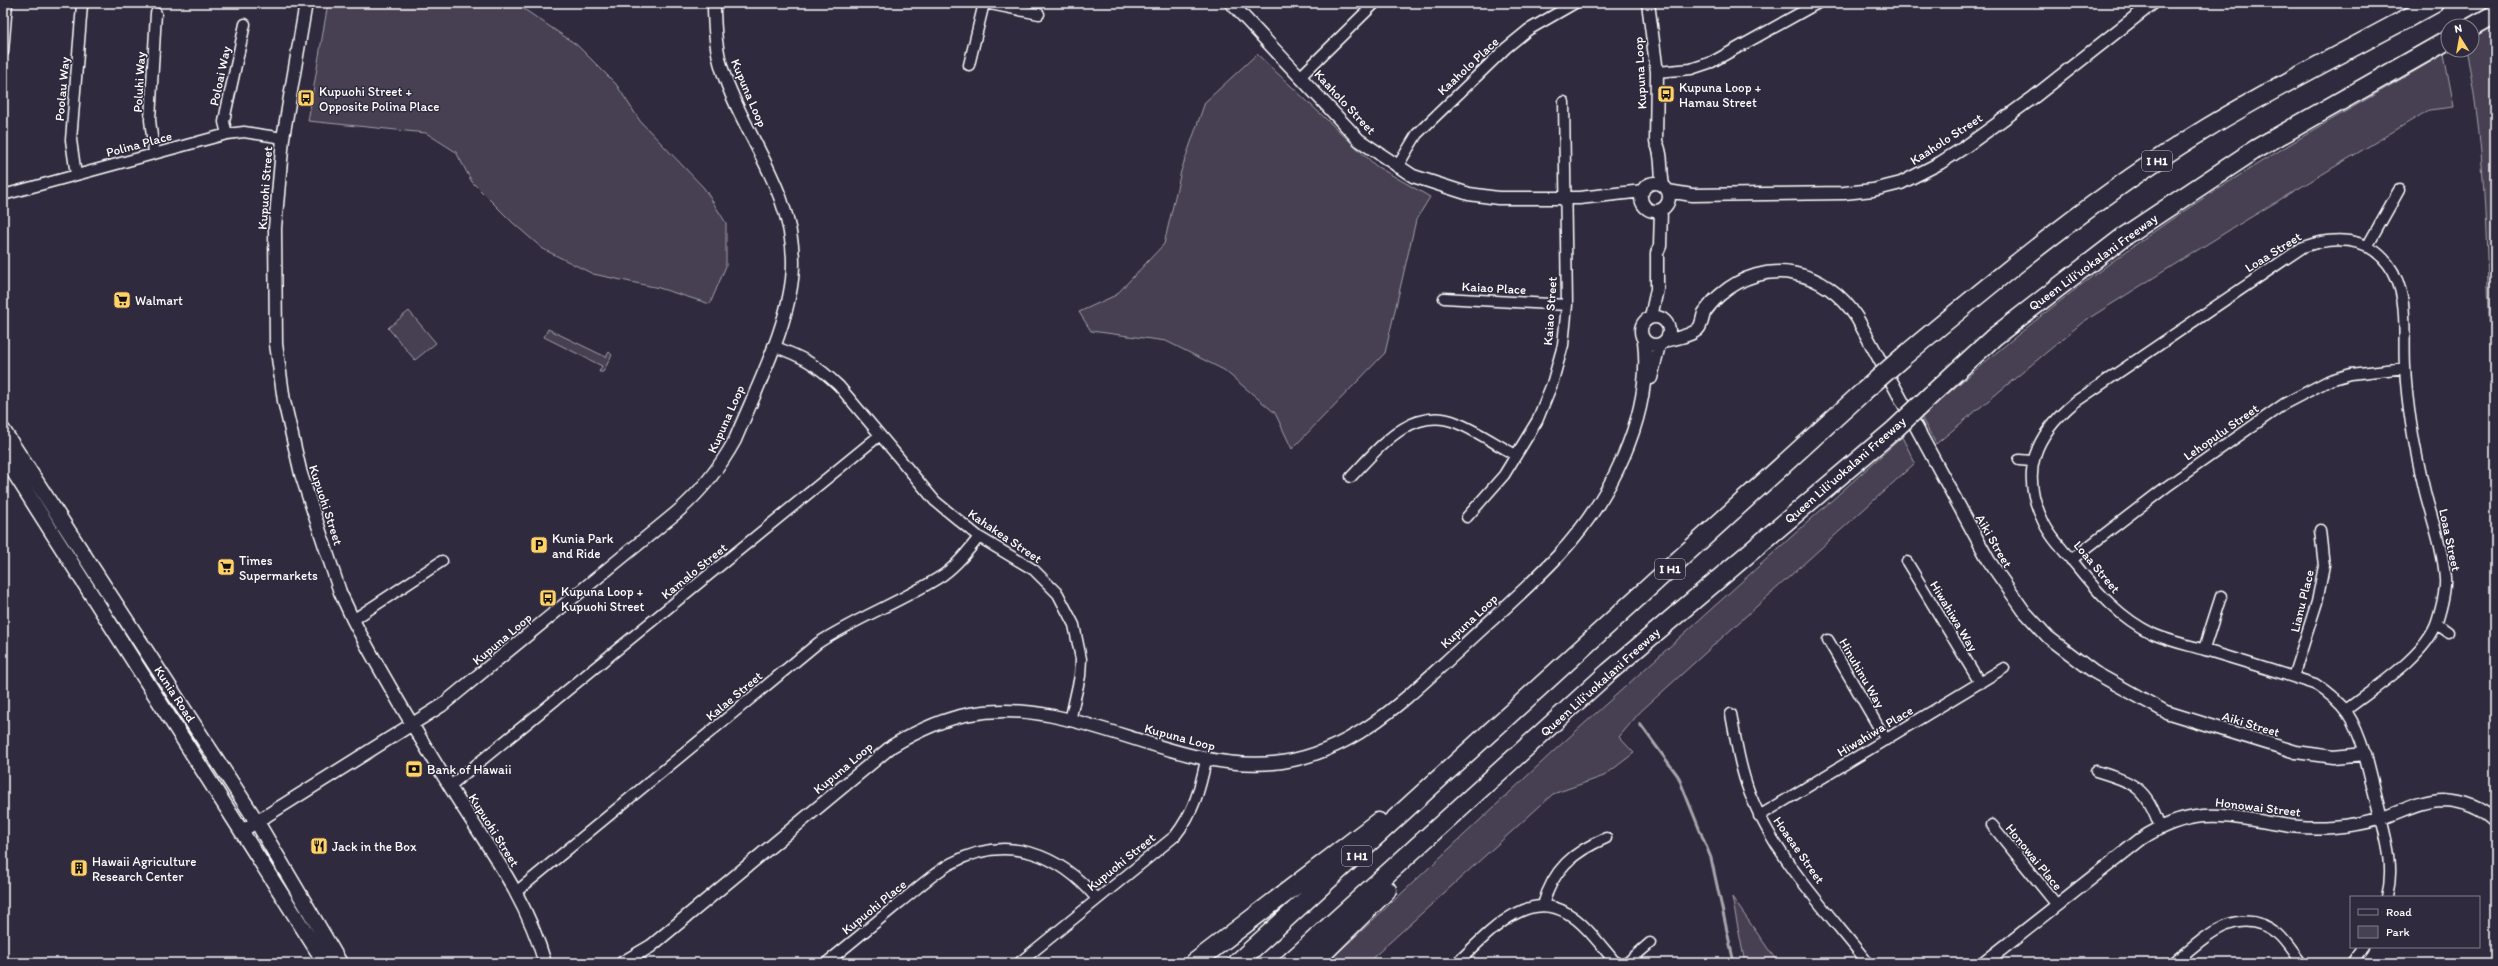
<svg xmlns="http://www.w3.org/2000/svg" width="2498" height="966" font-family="Itim,sans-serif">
	<rect width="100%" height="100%" fill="#2f2a3d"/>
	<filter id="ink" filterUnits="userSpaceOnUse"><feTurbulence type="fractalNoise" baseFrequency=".025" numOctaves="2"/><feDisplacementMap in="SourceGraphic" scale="8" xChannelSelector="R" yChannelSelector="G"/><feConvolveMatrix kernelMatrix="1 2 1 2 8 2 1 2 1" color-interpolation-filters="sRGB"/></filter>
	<g filter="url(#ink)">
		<path fill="#464152" stroke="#a2a0a8" d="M 328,3 L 515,3 L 577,45 L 616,84 L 640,121 L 704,188 L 726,223 L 726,266 L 710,304 L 659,288 L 593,274 L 543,249 L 513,223 L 472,182 L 456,152 L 426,133 L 308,121 Z
			M 2495,25 L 2495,346 L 2492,374 C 2485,266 2489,157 2466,50 L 2472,50 L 2472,35 Z
			M 1257,54 L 1376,166 L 1430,197 L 1416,220 L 1385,353 L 1292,449 L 1275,413 L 1224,370 L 1166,341 L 1091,331 L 1079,312 L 1116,295 L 1164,244 L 1181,171 L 1205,102 Z
			M 2444,54 L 2454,107 L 2429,110 L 2228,231 L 2083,322 L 1936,444 L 1921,417 C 2019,331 2121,249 2232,180 C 2301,136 2373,96 2444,54 Z
			M 409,311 L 436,343 L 415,360 L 388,328 Z
			M 548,329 L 606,357 L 609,352 L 612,355 L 603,372 L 599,372 L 602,366 L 544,337 Z
			M 1902,437 L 1915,463 L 1640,712 L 1619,737 L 1634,753 L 1604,776 L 1553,794 L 1367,963 L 1327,963 L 1555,750 Z
			M 1732,897 L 1778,963 L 1745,963 Z"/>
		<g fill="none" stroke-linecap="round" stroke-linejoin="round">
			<path stroke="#a7a6ad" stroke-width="3" d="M 1640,724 L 1678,776 L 1711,858 L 1734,963"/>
			<defs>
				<path id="minor" d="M 985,3 L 1039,14
					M 3,52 L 7,3
					M 969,65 L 984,3
					M 1657,72 L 1691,69 L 1712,62 L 1818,3
					M 1301,76 L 1375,3
					M 227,134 L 224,122 L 226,111 L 245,24
					M 154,153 L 150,120 L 156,13
					M 1397,167 L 1417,134 L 1506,48 L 1528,30 L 1575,3
					M 76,175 L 71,140 L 82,5
					M 3,195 L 227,134 L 244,132 L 283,138
					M 2367,247 L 2399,190
					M 1444,298 L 1567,305
					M 773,346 C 803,357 816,364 839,386 L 935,501 L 979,537 L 1034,570 L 1058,594 L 1074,625 L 1081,659 L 1080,676 L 1070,721
					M 2019,460 L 2032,461
					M 1351,477 C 1378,449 1412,404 1457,423 C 1477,431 1497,445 1516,455
					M 1467,517 L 1504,475 L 1537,421 L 1552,384 L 1563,345 L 1567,305 L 1564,102
					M 2071,560 L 2166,487 L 2284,404 L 2330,380 L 2351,374 L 2405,368
					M 1907,562 L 1980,683
					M 353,620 L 442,561
					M 2437,624 L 2448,632
					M 1828,640 L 1886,740
					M 2204,649 L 2221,596
					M 2293,677 L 2317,602 L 2324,566 L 2320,530
					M 2346,710 C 2374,688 2426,656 2437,622 C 2441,609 2446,591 2445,578 C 2443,549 2432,520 2425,492 C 2415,451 2407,408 2405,367 C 2403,332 2410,293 2388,264 C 2367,236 2333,236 2303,247 L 2075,402 C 2035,435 2019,472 2043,521 C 2050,537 2064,551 2075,564 C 2098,593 2120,618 2153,634 C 2169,641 2188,645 2205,650 C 2242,661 2278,672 2315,684 C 2346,704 2354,719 2365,754
					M 1731,714 C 1736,741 1740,768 1750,794 C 1775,857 1826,910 1868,963
					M 2096,771 C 2135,783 2146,787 2160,827
					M 450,786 L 880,435
					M 1759,816 L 2004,668
					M 2381,818 C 2388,846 2394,869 2387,897
					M 1992,825 L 2057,905
					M 516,892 L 818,643 C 858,617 903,601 943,575 C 957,565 968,551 979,537
					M 1543,905 C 1553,869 1573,852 1606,838
					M 826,963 C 851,943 875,923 899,903 C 916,890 933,873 952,863 C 1007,833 1060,854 1097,899
					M 1019,963 L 1175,836 C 1194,812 1200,789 1206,760
					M 1457,963 C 1485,937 1525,888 1567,913 C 1586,924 1601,946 1616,963
					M 1627,963 L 1650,943
					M 2174,963 C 2204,938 2238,902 2278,934 C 2287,942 2294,954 2301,963
					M 2352,963 L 2363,947"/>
				<path id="tertiary" d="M 306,3 L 283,138 L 275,228 L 276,344 L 284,401 L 301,474 L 340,592 L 353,620 C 385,681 421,740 457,798 C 492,853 527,900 545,963
					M 1231,3 L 1359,140 L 1413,176 L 1469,194 L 1498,198 L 1579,198 L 1643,191
					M 1648,3 L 1657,72 L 1656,142 C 1663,154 1660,172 1663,185
					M1641 197a14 14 0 1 1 28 0a14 14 0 1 1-28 0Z
					M 1668,191 L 1692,195 L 1844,193 L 1873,190 L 1901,183 L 1940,163 L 1965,147 L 2034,97 L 2153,3
					M1641 331a14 14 0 1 1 28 0a14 14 0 1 1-28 0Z
					M 1651,317 L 1657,289 L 1657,253 L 1660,246 L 1661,210
					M 1665,341 C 1676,338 1688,337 1697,330 C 1702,326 1702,319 1704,313 C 1708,307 1714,300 1720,295 C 1765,256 1826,269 1857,318 L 1989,561 L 2024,611 L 2048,637 L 2094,672 L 2166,712 L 2296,752 L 2333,757 L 2365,754 L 2381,818
					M 1651,378 L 1659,345
					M 242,831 L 441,706 L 676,513 C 701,492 719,469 735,440 C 756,389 793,318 793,263 C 793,190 743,135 722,69 C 715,47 714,25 714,3
					M 622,963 L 651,946 L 892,746 C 917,731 942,719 970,714 C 1077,694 1174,777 1282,762 C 1356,751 1407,697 1460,649 C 1493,618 1527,589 1558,556 C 1609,501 1653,417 1644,341
					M 1984,963 L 2141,839 C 2214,791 2256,833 2332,827 C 2348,826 2366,823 2382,818 C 2401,812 2422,800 2443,800 C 2463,801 2480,807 2495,821"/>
				<path id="secondary" d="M 3,430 L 257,822 L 340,963
					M 3,455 L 325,963"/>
				<path id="motorway" d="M 2472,27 L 2495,14
					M 1904,356 C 2001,275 2099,194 2207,128 C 2281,83 2359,45 2435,3
					M 1931,395 L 1994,337 L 2122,238 L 2256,149 L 2448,40
					M 1194,963 L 1378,822
					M 1237,963 L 1864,391
					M 1289,963 L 1609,672 L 1895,429
					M 1313,963 L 1387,890"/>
			</defs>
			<use href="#minor" stroke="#fff" stroke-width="13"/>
			<use href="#tertiary" stroke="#fff" stroke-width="15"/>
			<use href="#secondary" stroke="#fff" stroke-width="17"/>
			<use href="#motorway" stroke="#fff" stroke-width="21"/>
			<use href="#minor" stroke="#2f2a3d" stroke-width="10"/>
			<use href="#tertiary" stroke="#2f2a3d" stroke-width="12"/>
			<use href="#secondary" stroke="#2f2a3d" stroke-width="14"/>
			<use href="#motorway" stroke="#2f2a3d" stroke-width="18"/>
			<defs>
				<path id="motorway-bridge" d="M 1864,391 L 1904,356
					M 1895,429 L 1931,395"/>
			</defs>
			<use href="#motorway-bridge" stroke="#fff" stroke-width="21" stroke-linecap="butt"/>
			<use href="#motorway-bridge" stroke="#2f2a3d" stroke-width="18"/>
		</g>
	</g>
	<defs>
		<symbol id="bus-square" viewBox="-11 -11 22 22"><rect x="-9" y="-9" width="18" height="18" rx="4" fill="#ffd166" stroke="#2f2a3d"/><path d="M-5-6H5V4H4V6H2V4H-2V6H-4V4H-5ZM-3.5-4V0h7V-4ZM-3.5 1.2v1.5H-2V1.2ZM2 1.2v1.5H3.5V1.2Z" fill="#111"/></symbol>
		<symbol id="supermarket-square" viewBox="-11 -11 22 22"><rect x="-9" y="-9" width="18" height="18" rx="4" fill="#ffd166" stroke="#2f2a3d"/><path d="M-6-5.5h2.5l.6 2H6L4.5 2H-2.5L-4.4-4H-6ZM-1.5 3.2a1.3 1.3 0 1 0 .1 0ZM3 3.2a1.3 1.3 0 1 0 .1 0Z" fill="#111"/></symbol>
		<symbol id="parking-square" viewBox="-11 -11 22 22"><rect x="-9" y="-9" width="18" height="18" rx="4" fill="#ffd166" stroke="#2f2a3d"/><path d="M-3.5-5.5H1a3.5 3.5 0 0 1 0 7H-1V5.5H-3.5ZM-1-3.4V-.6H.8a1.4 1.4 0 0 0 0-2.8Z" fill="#111"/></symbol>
		<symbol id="bank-square" viewBox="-11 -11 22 22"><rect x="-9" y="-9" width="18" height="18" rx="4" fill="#ffd166" stroke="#2f2a3d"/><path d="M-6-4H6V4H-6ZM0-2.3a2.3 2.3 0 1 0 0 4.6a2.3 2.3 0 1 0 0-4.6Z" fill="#111"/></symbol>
		<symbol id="restaurant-square" viewBox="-11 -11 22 22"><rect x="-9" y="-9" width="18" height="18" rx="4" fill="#ffd166" stroke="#2f2a3d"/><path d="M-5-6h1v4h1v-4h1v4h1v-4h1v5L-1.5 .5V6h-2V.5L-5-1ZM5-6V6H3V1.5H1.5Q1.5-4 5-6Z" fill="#111"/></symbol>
		<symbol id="building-square" viewBox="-11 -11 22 22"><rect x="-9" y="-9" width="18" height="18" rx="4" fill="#ffd166" stroke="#2f2a3d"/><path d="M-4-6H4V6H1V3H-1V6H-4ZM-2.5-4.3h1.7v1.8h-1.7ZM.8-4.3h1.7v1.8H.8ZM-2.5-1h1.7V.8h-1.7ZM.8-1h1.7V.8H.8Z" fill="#111"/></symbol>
	</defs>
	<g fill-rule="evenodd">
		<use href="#bus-square" x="1656" y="84" width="20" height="20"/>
		<use href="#bus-square" x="296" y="88" width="20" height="20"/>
		<use href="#supermarket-square" x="112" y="290" width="20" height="20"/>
		<use href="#parking-square" x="529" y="535" width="20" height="20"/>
		<use href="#supermarket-square" x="216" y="557" width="20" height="20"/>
		<use href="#bus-square" x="538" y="588" width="20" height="20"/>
		<use href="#bank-square" x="404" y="759" width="20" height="20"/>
		<use href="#restaurant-square" x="309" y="836" width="20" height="20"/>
		<use href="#building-square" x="69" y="858" width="20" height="20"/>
	</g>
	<g text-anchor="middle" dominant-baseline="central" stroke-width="3" stroke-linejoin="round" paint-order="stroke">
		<g fill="#2f2a3d" stroke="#c1bfc5" stroke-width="1">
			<rect x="2142" y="151" width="30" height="20" rx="3"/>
			<rect x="1655" y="559" width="30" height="20" rx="3"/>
			<rect x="1342" y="846" width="30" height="20" rx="3"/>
		</g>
		<g font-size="12" font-weight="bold" fill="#fff">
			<text x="2157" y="161">I H1</text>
			<text x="1670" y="569">I H1</text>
			<text x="1357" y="856">I H1</text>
		</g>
		<g font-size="13" fill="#fff" stroke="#2f2a3d">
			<text transform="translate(1468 66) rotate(-43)">Kaaholo Place</text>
			<text transform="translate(1640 73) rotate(-93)">Kupuna Loop</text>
			<text transform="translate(220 76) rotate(-78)">Poloai Way</text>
			<text transform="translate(139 82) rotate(-87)">Poluhi Way</text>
			<text transform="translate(62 89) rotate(-85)">Poolau Way</text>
			<text transform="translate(749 93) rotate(67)">Kupuna Loop</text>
			<text transform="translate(1345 102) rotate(47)">Kaaholo Street</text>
			<text transform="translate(1946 139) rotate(-33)">Kaaholo Street</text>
			<text transform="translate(139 144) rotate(-15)">Polina Place</text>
			<text transform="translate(265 188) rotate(-86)">Kupuohi Street</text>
			<text transform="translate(2273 252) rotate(-32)">Loaa Street</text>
			<text transform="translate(2093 262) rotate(-36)">Queen Liliʻuokalani Freeway</text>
			<text transform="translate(1494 288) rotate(3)">Kaiao Place</text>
			<text transform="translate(1550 311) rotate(-86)">Kaiao Street</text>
			<text transform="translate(726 419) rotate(-66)">Kupuna Loop</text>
			<text transform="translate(2221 432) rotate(-35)">Lehopulu Street</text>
			<text transform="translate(1845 470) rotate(-41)">Queen Liliʻuokalani Freeway</text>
			<text transform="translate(326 505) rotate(72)">Kupuohi Street</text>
			<text transform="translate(1005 536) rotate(34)">Kahakea Street</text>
			<text transform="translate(2450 540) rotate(78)">Loaa Street</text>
			<text transform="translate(1994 541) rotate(60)">Aiki Street</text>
			<text transform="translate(2097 567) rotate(50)">Loaa Street</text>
			<text transform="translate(694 571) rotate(-39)">Kamalo Street</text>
			<text transform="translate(2302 601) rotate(-76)">Lianu Place</text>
			<text transform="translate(1954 616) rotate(59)">Hiwahiwa Way</text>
			<text transform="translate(1469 621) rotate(-43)">Kupuna Loop</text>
			<text transform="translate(502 639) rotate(-40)">Kupuna Loop</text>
			<text transform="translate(1862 673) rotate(60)">Hinuhinu Way</text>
			<text transform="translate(1600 682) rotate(-42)">Queen Liliʻuokalani Freeway</text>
			<text transform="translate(175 694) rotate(57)">Kunia Road</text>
			<text transform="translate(734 696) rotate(-40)">Kalae Street</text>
			<text transform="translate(2251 724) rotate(17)">Aiki Street</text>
			<text transform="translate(1875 731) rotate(-31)">Hiwahiwa Place</text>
			<text transform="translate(1180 737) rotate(15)">Kupuna Loop</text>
			<text transform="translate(843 768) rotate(-40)">Kupuna Loop</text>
			<text transform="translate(2258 807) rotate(7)">Honowai Street</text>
			<text transform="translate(494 830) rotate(58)">Kupuohi Street</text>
			<text transform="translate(1799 850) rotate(55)">Hoaeae Street</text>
			<text transform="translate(2034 857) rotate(51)">Honowai Place</text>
			<text transform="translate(1121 862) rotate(-39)">Kupuohi Street</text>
			<text transform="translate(874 907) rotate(-39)">Kupuohi Place</text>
		</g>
		<g font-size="13" fill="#fff" stroke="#2f2a3d" text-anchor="start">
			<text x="1679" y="87">Kupuna Loop +<tspan x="1679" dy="15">Hamau Street</tspan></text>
			<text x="319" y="91">Kupuohi Street +<tspan x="319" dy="15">Opposite Polina Place</tspan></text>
			<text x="135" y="300">Walmart</text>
			<text x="552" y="538">Kunia Park<tspan x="552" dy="15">and Ride</tspan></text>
			<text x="239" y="560">Times<tspan x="239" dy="15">Supermarkets</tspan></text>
			<text x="561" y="591">Kupuna Loop +<tspan x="561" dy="15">Kupuohi Street</tspan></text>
			<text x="427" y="769">Bank of Hawaii</text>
			<text x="332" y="846">Jack in the Box</text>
			<text x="92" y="861">Hawaii Agriculture<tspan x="92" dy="15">Research Center</tspan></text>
		</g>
	</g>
	<rect width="2498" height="966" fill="none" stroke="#2f2a3d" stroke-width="16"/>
	<rect x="8" y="8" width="2482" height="950" fill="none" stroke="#fff" stroke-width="1.5" filter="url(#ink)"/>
	<rect x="2350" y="896" width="130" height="52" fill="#2f2a3d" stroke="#827f8b"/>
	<rect x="2358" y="909" width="20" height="6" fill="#2f2a3d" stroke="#827f8b"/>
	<text x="2386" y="916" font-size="12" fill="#ffffff">Road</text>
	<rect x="2358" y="926" width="20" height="12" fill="#464152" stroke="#827f8b"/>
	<text x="2386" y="936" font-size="12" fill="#ffffff">Park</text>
	<g transform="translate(2460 38) rotate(349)"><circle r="19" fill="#2f2a3d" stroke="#827f8b"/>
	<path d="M0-3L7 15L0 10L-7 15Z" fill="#ffd166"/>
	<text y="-6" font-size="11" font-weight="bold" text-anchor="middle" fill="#ffffff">N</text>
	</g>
</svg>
